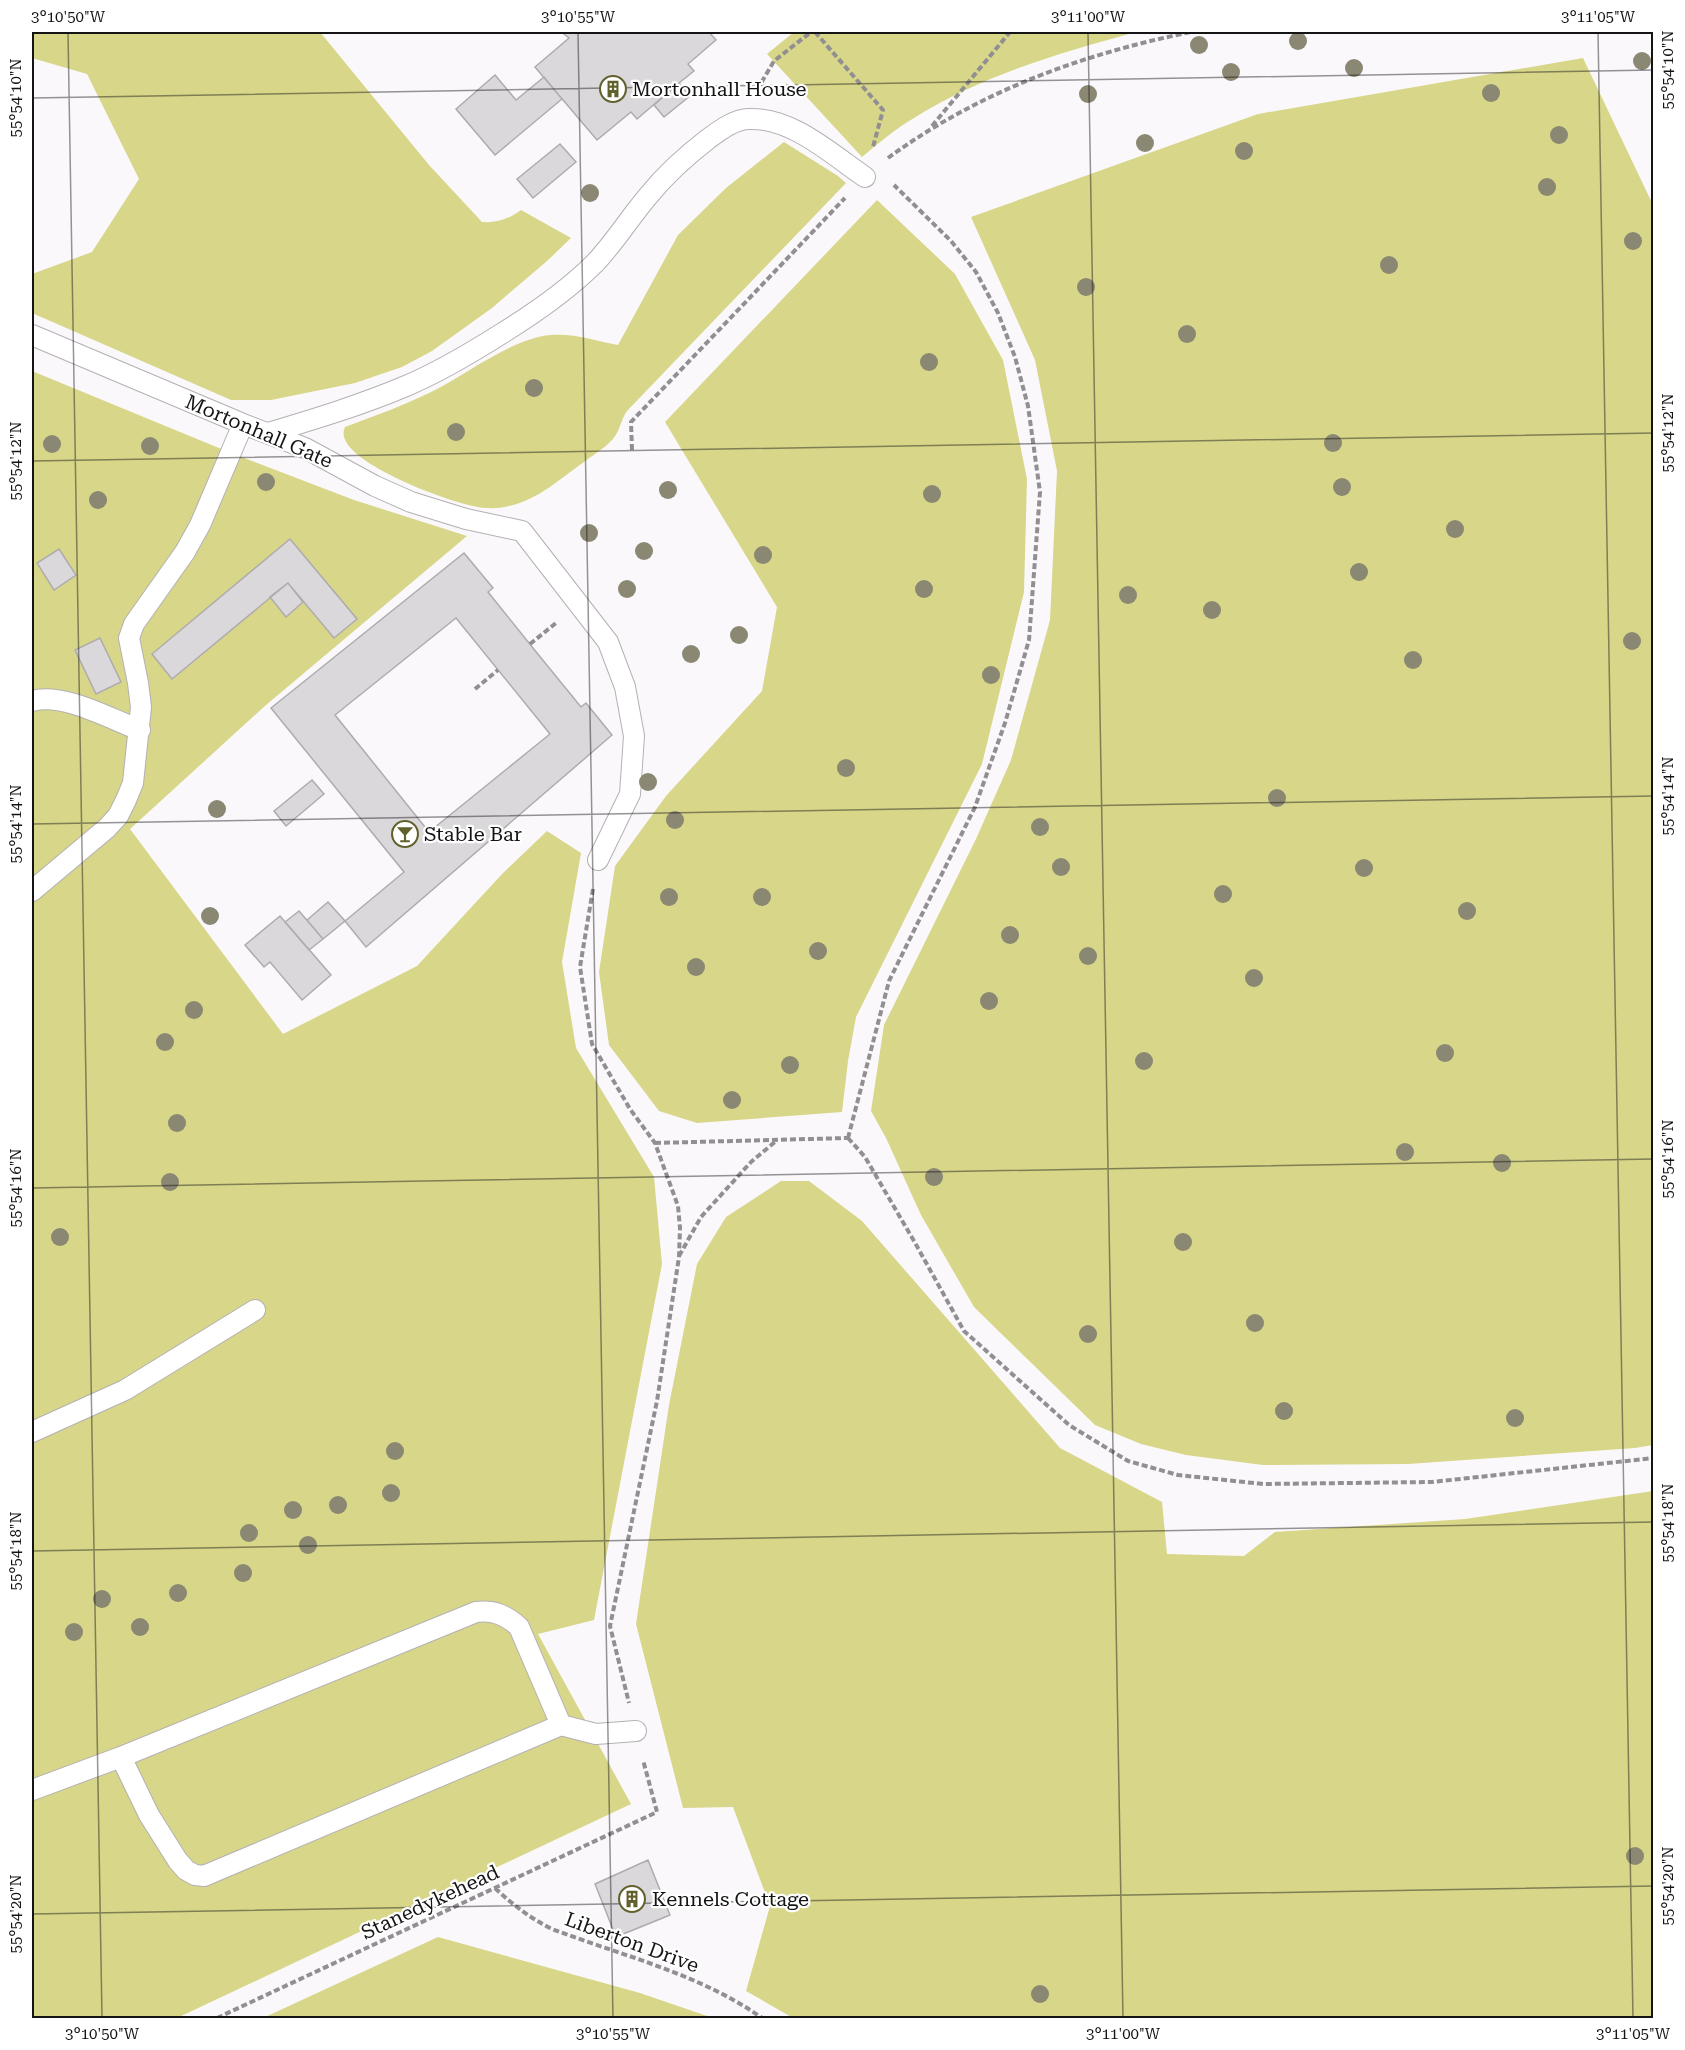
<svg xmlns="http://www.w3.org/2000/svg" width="1685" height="2050" font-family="'Roboto Serif',serif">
	<rect width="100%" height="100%" fill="#fbf8fb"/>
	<path fill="#d7d689" d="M 32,32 L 320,32 L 429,165 L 482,222 C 497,223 509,219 521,210 L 571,238 L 547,261 L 492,308 L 432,351 L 402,367 L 355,383 L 271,400 L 231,400 L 32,313 L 32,274 L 92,252 L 139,179 L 87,74 L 32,58 Z
		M 794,32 L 1136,32 C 1059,53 981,76 914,118 C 895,129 879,143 862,157 L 767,54 Z
		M 1583,58 L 1653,205 L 1653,1445 L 1635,1448 L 1408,1464 L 1263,1465 L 1186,1455 L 1141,1444 L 1095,1425 L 974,1307 L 921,1215 L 886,1138 L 871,1111 L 884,1025 L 976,839 L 1011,760 L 1050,620 L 1057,471 L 1035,360 L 971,217 L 1258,114 Z
		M 784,142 L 838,176 L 846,183 L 627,411 C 621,419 620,431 613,439 C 605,448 593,455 584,462 C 561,478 538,500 509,506 C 497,509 485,509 473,506 C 449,502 329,459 345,427 C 374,416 403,406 431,392 C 466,375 512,338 551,335 C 574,333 596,341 618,345 L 678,235 L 726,188 Z
		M 877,200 L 955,274 L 1003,360 L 1027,479 L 1024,592 L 982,764 L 856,1017 L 848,1061 L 842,1112 L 697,1123 L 659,1111 L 609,1045 L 599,972 L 615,866 L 666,796 L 762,691 L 777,607 L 665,422 Z
		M 32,371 L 231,453 L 354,500 L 467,536 L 266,705 L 130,829 L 283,1034 L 417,966 L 503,873 L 547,831 L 581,853 L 562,962 L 576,1048 L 654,1177 L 662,1264 L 594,1620 L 538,1634 L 631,1804 L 177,2018 L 32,2018 Z
		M 781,1181 L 809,1181 L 862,1221 L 1060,1448 L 1162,1502 L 1167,1554 L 1244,1556 L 1275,1532 L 1465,1519 L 1653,1491 L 1653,2018 L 793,2018 L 746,1991 L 770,1906 L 733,1807 L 683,1808 L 636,1624 L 669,1405 L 697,1264 L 726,1217 Z
		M 438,1937 L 640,1993 L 713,2018 L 263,2018 Z"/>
	<path fill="#dbd8db" stroke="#aeabae" stroke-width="1.5" fill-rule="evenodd" d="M 567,32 L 709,32 L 716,40 L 688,64 L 694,71 L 679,83 L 637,119 L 631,112 L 597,140 L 535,67 L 569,38 L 564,34 Z
		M 495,75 L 516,100 L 544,77 L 562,99 L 495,155 L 456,109 Z
		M 679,83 L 690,96 L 664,117 L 654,105 Z
		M 560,144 L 576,162 L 533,198 L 517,179 Z
		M 290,539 L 357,619 L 334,638 L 288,583 L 172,679 L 152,654 Z
		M 59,549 L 76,575 L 54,590 L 37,563 Z
		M 464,553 L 493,588 L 488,592 L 537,653 L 581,707 L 586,703 L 612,735 L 366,947 L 345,921 L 404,872 L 271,708 ZM 456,618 L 550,734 L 429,832 L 335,715 Z
		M 288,583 L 303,602 L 286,617 L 270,597 Z
		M 100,638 L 121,682 L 96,694 L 75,650 Z
		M 312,780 L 324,794 L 286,826 L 274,811 Z
		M 328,902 L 345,921 L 323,939 L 307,920 Z
		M 299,911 L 323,939 L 309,950 L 285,922 Z
		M 280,916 L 331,975 L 302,1000 L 270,962 L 264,967 L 245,945 Z
		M 648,1860 L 670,1915 L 616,1937 L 595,1884 Z"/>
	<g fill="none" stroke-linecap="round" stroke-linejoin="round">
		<defs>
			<path id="service" d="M 32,335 L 243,424 L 305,448 L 375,486 L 411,502 L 466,519 L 522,531 L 608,642 L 625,687 L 634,736 L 630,794 L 598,860
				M 268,433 C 315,419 361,405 406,386 C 439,372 471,353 501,334 C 535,313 567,291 595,263 C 615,242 630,217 649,195 C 666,174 686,156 708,139 C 719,131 733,120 748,119 C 792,117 831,154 865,177
				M 32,701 C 63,692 110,719 140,730
				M 32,891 L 107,828 L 118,816 L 126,800 L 133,783 L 141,707 L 138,683 L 129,638 L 134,624 L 185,552 L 200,525 L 243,424
				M 32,1432 L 125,1390 L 255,1310
				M 561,1725 L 596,1734 L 636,1731
				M 32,1790 L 121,1757 L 476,1612 C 494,1610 506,1615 519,1627 L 561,1725 L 204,1876 L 195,1875 L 186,1870 L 178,1861 L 149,1815 L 121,1757"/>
		</defs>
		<use href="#service" stroke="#b4b0b4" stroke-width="22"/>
		<path stroke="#918f91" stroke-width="4" stroke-dasharray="6 3" stroke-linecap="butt" d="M 815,32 L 883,110 L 873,147
			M 757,90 L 774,61 L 811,32
			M 932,126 L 1010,32
			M 888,158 C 978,92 1082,54 1191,32
			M 632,450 L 631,422 L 845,198
			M 530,644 L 556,623
			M 475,689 L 498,670
			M 593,889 L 580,967 L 592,1044 L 630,1109 L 655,1143 L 678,1206 L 680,1228 L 679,1257 L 657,1401 L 610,1626 L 629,1703
			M 848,1138 L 889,981 L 975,807 L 1005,723 L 1029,640 L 1040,492 L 1028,406 L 1015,357 L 998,313 L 976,272 L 951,241 L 894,185
			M 848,1138 L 865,1157 L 914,1241 L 964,1331 L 1069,1425 L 1128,1461 L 1178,1475 L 1263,1484 L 1432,1482 L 1654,1458
			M 655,1143 L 848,1138
			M 679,1256 L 701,1217 L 751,1162 L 776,1141
			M 495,1888 C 513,1905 530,1918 552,1929 C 623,1956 700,1974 762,2018
			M 217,2018 L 657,1812 L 643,1760"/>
		<use href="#service" stroke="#fff" stroke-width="20"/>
	</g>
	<g fill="#8a8772">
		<circle cx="1298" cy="41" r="9"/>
		<circle cx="1199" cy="45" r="9"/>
		<circle cx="1642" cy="61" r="9"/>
		<circle cx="1354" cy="68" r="9"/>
		<circle cx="1231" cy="72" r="9"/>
		<circle cx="1491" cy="93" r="9"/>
		<circle cx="1088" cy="94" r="9"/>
		<circle cx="1559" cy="135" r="9"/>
		<circle cx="1145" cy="143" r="9"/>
		<circle cx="1244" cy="151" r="9"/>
		<circle cx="1547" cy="187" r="9"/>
		<circle cx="590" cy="193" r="9"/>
		<circle cx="1633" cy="241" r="9"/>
		<circle cx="1389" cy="265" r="9"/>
		<circle cx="1086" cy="287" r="9"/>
		<circle cx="1187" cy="334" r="9"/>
		<circle cx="929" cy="362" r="9"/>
		<circle cx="534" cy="388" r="9"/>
		<circle cx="456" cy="432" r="9"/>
		<circle cx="1333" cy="443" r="9"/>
		<circle cx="52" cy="444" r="9"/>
		<circle cx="150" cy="446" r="9"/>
		<circle cx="266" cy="482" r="9"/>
		<circle cx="1342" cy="487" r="9"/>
		<circle cx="668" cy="490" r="9"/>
		<circle cx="932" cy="494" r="9"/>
		<circle cx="98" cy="500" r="9"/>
		<circle cx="1455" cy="529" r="9"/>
		<circle cx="589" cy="533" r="9"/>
		<circle cx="644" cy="551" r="9"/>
		<circle cx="763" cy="555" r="9"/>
		<circle cx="1359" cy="572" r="9"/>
		<circle cx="627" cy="589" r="9"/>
		<circle cx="924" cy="589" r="9"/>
		<circle cx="1128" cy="595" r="9"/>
		<circle cx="1212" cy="610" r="9"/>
		<circle cx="739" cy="635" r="9"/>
		<circle cx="1632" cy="641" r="9"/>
		<circle cx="691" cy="654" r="9"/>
		<circle cx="1413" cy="660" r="9"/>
		<circle cx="991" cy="675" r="9"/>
		<circle cx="846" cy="768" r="9"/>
		<circle cx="648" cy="782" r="9"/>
		<circle cx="1277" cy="798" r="9"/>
		<circle cx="217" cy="809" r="9"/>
		<circle cx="675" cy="820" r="9"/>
		<circle cx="1040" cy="827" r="9"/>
		<circle cx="1061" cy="867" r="9"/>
		<circle cx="1364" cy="868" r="9"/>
		<circle cx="1223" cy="894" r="9"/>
		<circle cx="669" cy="897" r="9"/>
		<circle cx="762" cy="897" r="9"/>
		<circle cx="1467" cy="911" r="9"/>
		<circle cx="210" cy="916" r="9"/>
		<circle cx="1010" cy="935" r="9"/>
		<circle cx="818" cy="951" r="9"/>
		<circle cx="1088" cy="956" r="9"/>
		<circle cx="696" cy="967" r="9"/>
		<circle cx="1254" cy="978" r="9"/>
		<circle cx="989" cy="1001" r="9"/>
		<circle cx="194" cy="1010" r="9"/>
		<circle cx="165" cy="1042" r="9"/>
		<circle cx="1445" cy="1053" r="9"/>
		<circle cx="1144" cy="1061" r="9"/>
		<circle cx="790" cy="1065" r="9"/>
		<circle cx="732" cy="1100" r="9"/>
		<circle cx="177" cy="1123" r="9"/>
		<circle cx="1405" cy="1152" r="9"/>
		<circle cx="1502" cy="1163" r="9"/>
		<circle cx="934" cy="1177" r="9"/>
		<circle cx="170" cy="1182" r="9"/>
		<circle cx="60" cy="1237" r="9"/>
		<circle cx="1183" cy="1242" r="9"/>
		<circle cx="1255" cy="1323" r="9"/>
		<circle cx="1088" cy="1334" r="9"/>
		<circle cx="1284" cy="1411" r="9"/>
		<circle cx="1515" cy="1418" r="9"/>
		<circle cx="395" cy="1451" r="9"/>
		<circle cx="391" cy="1493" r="9"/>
		<circle cx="338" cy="1505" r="9"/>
		<circle cx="293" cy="1510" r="9"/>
		<circle cx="249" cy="1533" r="9"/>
		<circle cx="308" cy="1545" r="9"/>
		<circle cx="243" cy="1573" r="9"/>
		<circle cx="178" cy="1593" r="9"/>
		<circle cx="102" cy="1599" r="9"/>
		<circle cx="140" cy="1627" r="9"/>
		<circle cx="74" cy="1632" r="9"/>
		<circle cx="1635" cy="1856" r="9"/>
		<circle cx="1040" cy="1994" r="9"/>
	</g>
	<path fill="none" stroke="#151415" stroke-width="1.5" stroke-opacity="0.45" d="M 68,32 L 102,2018M 578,32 L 613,2018M 1088,32 L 1123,2018M 1598,32 L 1633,2018M 32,98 L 1654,70M 32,461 L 1654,433M 32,824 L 1654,796M 32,1188 L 1654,1159M 32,1551 L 1654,1522M 32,1914 L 1654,1886"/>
	<defs>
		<symbol id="building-ring" viewBox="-11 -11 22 22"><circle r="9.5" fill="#fff" stroke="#62612d" stroke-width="1.5"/><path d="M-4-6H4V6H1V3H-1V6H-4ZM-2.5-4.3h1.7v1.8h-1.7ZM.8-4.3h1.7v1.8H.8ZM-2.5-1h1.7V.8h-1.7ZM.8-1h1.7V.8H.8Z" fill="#62612d"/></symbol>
		<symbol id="bar-ring" viewBox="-11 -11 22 22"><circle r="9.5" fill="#fff" stroke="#62612d" stroke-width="1.5"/><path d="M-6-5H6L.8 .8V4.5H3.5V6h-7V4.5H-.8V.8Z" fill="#62612d"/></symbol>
	</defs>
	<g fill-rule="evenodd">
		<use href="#building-ring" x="598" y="74" width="30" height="30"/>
		<use href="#bar-ring" x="390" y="819" width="30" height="30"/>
		<use href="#building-ring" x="617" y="1884" width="30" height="30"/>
	</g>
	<g text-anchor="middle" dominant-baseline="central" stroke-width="4.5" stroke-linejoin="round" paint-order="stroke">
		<g font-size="20" fill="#151415" stroke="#fff" text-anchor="start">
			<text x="632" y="89">Mortonhall House</text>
			<text x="424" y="834">Stable Bar</text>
			<text x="652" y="1899">Kennels Cottage</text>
		</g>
		<g font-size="20" fill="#151415" stroke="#fff">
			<text transform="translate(259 431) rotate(23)">Mortonhall Gate</text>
			<text transform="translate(430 1902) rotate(-25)">Stanedykehead</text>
			<text transform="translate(632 1942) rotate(20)">Liberton Drive</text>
		</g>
	</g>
	<rect width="1685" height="2050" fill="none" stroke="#ffffff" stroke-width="66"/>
	<rect x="33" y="33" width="1619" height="1984" fill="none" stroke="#151415" stroke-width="2"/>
	<g font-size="15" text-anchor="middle" fill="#151415">
		<text x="68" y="22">3°10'50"W</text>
		<text x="578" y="22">3°10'55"W</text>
		<text x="1088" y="22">3°11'00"W</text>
		<text x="1598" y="22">3°11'05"W</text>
		<text transform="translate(1668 70) rotate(-90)" y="5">55°54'10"N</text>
		<text transform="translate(16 98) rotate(-90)" y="5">55°54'10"N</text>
		<text transform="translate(1668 433) rotate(-90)" y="5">55°54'12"N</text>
		<text transform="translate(16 461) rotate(-90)" y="5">55°54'12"N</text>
		<text transform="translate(1668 796) rotate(-90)" y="5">55°54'14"N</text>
		<text transform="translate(16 824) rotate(-90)" y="5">55°54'14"N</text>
		<text transform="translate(1668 1159) rotate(-90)" y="5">55°54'16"N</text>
		<text transform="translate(16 1188) rotate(-90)" y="5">55°54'16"N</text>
		<text transform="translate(1668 1523) rotate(-90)" y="5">55°54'18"N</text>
		<text transform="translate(16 1551) rotate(-90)" y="5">55°54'18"N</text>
		<text transform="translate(1668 1886) rotate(-90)" y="5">55°54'20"N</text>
		<text transform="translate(16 1914) rotate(-90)" y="5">55°54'20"N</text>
		<text x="102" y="2039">3°10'50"W</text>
		<text x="613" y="2039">3°10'55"W</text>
		<text x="1123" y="2039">3°11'00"W</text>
		<text x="1633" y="2039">3°11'05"W</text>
	</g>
</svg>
